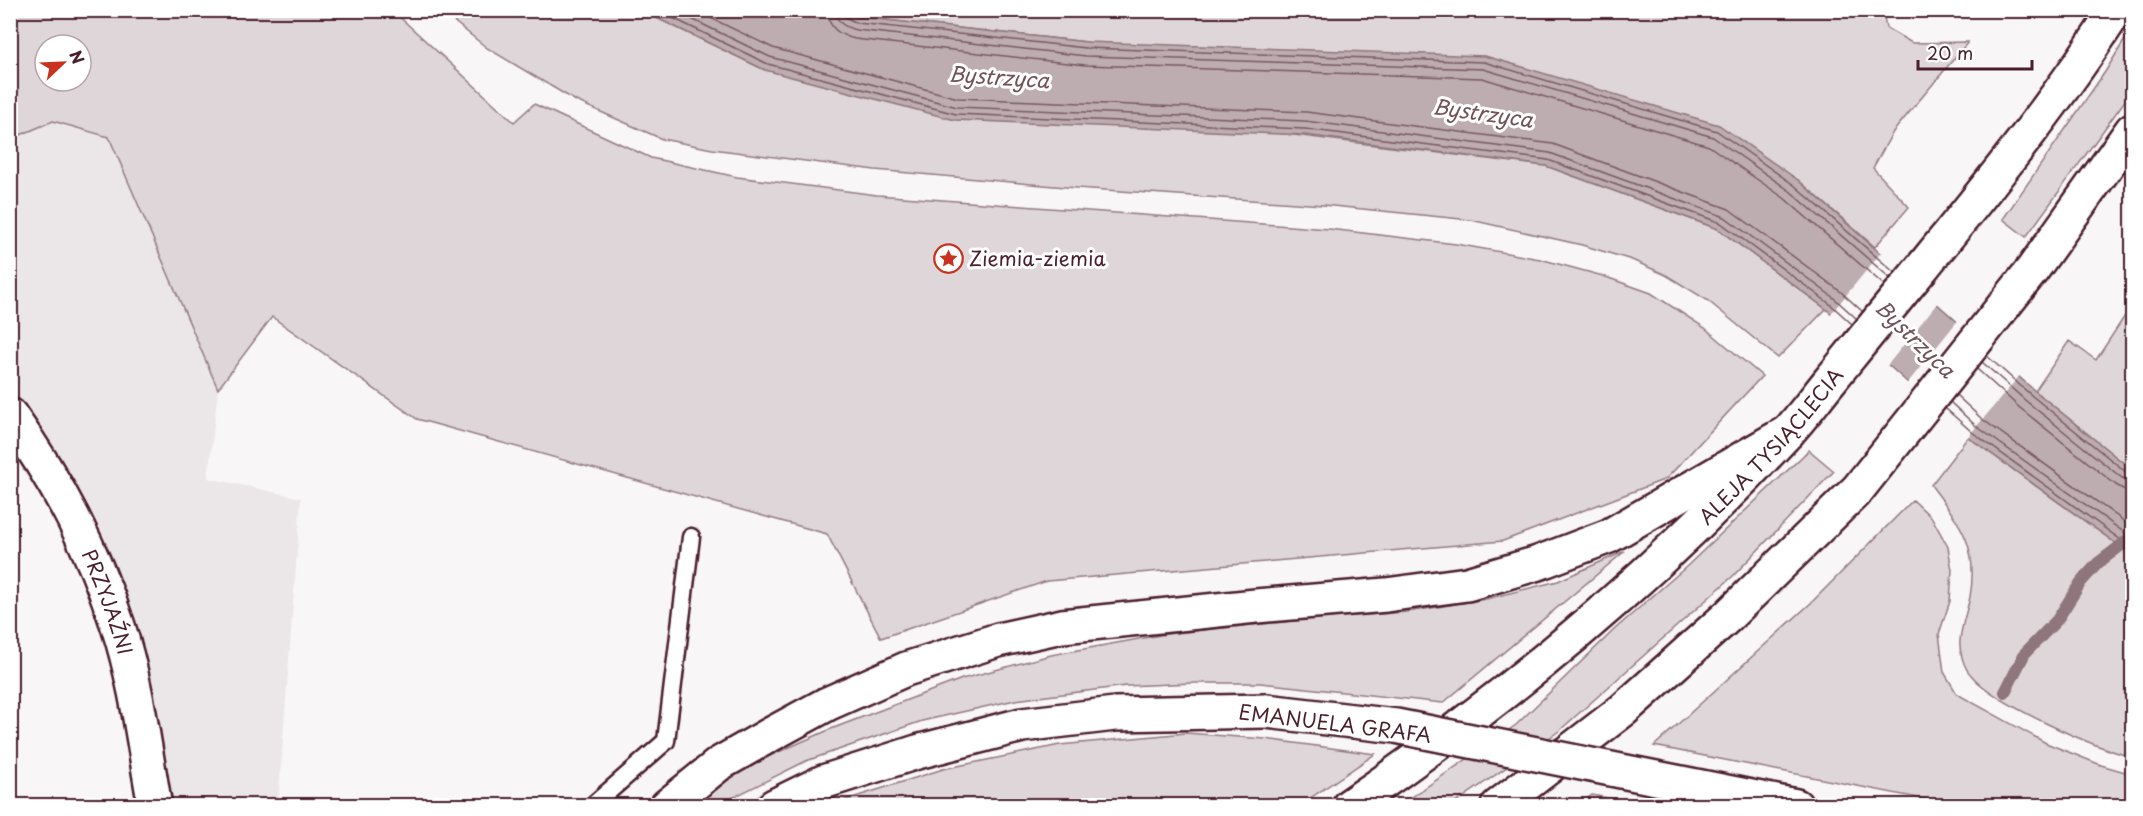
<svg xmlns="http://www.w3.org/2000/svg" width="2143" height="816" font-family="'Playpen Sans',sans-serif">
	<rect width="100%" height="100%" fill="#f8f6f7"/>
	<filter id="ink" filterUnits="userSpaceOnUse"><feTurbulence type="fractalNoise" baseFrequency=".0167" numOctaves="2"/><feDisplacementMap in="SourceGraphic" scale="12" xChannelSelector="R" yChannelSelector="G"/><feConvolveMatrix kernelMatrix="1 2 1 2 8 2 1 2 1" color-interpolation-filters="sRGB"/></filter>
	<g filter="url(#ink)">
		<path fill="#ebe6e8" d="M 53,121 L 109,137 L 218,389 L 208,478 L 301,498 L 278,805 L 170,805 L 135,632 L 89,511 L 48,441 L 11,393 L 10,139 Z"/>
		<path fill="#ded6d9" stroke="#947a82" stroke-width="1.5" fill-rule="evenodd" d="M 11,10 L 393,11 L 514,122 L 534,104 L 651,158 L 737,177 L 877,195 L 1329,229 L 1456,244 L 1540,259 L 1603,276 L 1651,293 L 1705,328 L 1762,376 L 1666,479 L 1503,541 L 1047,581 L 881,638 L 827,534 L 417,419 L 272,317 L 218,389 L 109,137 L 53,121 L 11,139 ZM 45,45 L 81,45 L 81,81 L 45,81 Z
			M 1883,10 L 1886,28 L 1912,43 L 1968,42 L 1893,132 L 1873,168 L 1909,207 L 1875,247 L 1798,180 L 1087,42 L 858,17 L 843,11 Z
			M 441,11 L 642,11 L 765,70 L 1546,166 L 1718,229 L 1826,309 L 1778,358 L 1707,300 L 1666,275 L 1632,260 L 1582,245 L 1471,220 L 1323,205 L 1077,188 L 875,170 L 712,149 L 662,139 L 576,101 L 487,48 Z
			M 2132,28 L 2132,91 L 2026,237 L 2003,219 L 2105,72 Z
			M 2132,305 L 2132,470 L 2035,391 L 2069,341 L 2096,360 Z
			M 1968,437 L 2132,555 L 2132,757 C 2094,747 1996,705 1971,675 C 1964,668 1959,651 1960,641 C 1961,626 1967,611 1970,597 C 1979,545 1960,524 1931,485 Z
			M 1809,450 L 1834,471 L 1732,577 L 1559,731 L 1452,805 L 1399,806 L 1516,725 L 1615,629 L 1686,567 Z
			M 1913,500 L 1932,518 L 1948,547 L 1952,570 L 1950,601 L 1939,634 L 1944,672 L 1957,694 L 2046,743 L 2101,765 L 2132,774 L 2132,805 L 1954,805 L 1654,746 L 1812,602 Z
			M 1625,551 L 1443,703 L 1260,683 L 1193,683 L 1126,686 L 1015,700 L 922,721 L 806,761 L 718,805 L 689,806 L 731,773 L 831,729 L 962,679 L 1051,655 L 1166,634 L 1311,619 L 1407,612 L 1486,599 L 1558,581 Z
			M 1186,733 L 1265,739 L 1375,754 L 1300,805 L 830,805 L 943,769 L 1060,745 Z
			M 1592,795 L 1645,805 L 1578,805 Z"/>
		<path fill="#bdadb0" stroke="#8f747b" stroke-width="1.5" d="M 642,11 L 843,11 L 858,17 L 1087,42 L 1485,56 L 1719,125 L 1798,180 L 2035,391 L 2132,470 L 2132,555 L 1968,437 L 1826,309 L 1718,229 L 1546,166 L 1304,135 L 955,120 L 765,70 Z"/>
		<path fill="#f8f6f7" d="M 1883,250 L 1939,301 L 1886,367 L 1829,316 Z
			M 1959,319 L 2021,374 L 1966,439 L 1906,385 Z"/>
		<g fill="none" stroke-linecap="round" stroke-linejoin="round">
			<path stroke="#785860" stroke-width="1.5" d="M 656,10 L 768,64 L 956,114 L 1305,129 L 1548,160 L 1721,223 L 1830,304 L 1852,324
				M 673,10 L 770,57 L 957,107 L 1305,121 L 1550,153 L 1725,217 L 1834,298 L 1857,319
				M 694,10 L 773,48 L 958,98 L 1306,112 L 1553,144 L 1729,209 L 1840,291 L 1863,312
				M 827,10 C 828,28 839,35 855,39 L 1085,65 L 1482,78 L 1709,146 L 1784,198 L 1884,285
				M 836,10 C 836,23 845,27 856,30 L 1086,56 L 1483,69 L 1713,137 L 1790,191 L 1890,278
				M 843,10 L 845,17 L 857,23 L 1086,48 L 1484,62 L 1717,131 L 1794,185 L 1895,273
				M 1987,356 L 2031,395 L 2126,472 L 2132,474
				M 1982,362 L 2026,401 L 2122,478 L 2132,481
				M 1977,369 L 2020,408 L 2116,485 L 2123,489 L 2132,490
				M 1956,395 L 1982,419 L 2132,527
				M 1950,402 L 1976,426 L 2132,538
				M 1945,408 L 1972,432 L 2132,548"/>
			<path stroke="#8f747b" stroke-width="12" d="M 2005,692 L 2025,653 L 2057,620 L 2081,582 L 2098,563 L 2132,537"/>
			<defs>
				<path id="lane" d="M 592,806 L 666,741 L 691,537"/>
				<g id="street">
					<path id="s1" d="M 10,415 C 58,483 92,547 118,626 C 137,684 144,746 155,806"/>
				</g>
				<path id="secondary" d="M 1736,794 L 1796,806
					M 774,806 L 823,782 L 917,752 L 1022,725 L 1115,714 L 1266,711"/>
				<g id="primary">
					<path d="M 667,806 L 719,764 L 768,736 L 827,704 L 906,669 L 998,640 L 1062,626 L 1256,606 L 1386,595 L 1467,584 L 1538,563 L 1609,536 L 1788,432"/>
					<path id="s2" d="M 1349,806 C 1510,696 1653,577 1786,434 C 1803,416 1817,396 1832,378 C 1862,341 1891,305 1921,269 C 1989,185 2057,102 2116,10"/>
					<path d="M 1498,806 L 1623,710 L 1727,617 L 1858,489 L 2033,269 L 2132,130"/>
				</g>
			</defs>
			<use href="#lane" stroke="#4a1f2b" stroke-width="21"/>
			<use href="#street" stroke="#4a1f2b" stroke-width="38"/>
			<use href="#secondary" stroke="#4a1f2b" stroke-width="38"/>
			<use href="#primary" stroke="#4a1f2b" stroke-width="38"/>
			<use href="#lane" stroke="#fff" stroke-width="16"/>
			<use href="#street" stroke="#fff" stroke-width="33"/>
			<use href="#secondary" stroke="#fff" stroke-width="33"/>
			<use href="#primary" stroke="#fff" stroke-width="33"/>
			<defs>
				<path id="secondary-bridge" d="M 1266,711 L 1396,726 L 1736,794"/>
			</defs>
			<use href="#secondary-bridge" stroke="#4a1f2b" stroke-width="38" stroke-linecap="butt"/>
			<use href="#secondary-bridge" stroke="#fff" stroke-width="33"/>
		</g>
	</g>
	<defs>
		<symbol id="sight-ring" viewBox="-11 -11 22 22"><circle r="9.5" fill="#fff" stroke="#c8321e" stroke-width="1.5"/><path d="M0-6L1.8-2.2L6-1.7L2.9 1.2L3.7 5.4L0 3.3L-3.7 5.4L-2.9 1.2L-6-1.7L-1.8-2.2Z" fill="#c8321e"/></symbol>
	</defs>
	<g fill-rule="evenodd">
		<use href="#sight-ring" x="932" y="242" width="33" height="33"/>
	</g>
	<g text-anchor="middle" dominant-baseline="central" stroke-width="6" stroke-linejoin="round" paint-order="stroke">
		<g font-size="20" fill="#4a1f2b" stroke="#fff" text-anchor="start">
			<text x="969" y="258">Ziemia-ziemia</text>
		</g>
		<g font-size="20" fill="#4a1f2b" stroke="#fff">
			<text stroke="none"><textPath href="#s2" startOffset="556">ALEJA TYSIĄCLECIA</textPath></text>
			<text stroke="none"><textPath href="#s1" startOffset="212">PRZYJAŹNI</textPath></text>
			<text transform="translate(1335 723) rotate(7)">EMANUELA GRAFA</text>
		</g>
		<g font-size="21" font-style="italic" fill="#72515a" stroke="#fff">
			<text transform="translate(999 76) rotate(4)">Bystrzyca</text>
			<text transform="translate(1483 112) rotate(8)">Bystrzyca</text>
			<text transform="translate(1916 338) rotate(44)">Bystrzyca</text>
		</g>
	</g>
	<rect width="2143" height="816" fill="none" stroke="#fff" stroke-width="36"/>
	<rect x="18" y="18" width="2107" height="780" fill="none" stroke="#4a1f2b" stroke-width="2" filter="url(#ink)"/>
	<g transform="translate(63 63) rotate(67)"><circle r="28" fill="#ffffff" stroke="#b7a5aa" stroke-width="1.5"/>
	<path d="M0-4.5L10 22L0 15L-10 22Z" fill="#c8321e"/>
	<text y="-9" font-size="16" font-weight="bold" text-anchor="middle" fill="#4a1f2b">N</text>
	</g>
	<path d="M1918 60v9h114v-9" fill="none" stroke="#4a1f2b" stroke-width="3"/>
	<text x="1927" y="60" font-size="18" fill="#4a1f2b" stroke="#ffffff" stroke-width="4.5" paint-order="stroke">20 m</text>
</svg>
